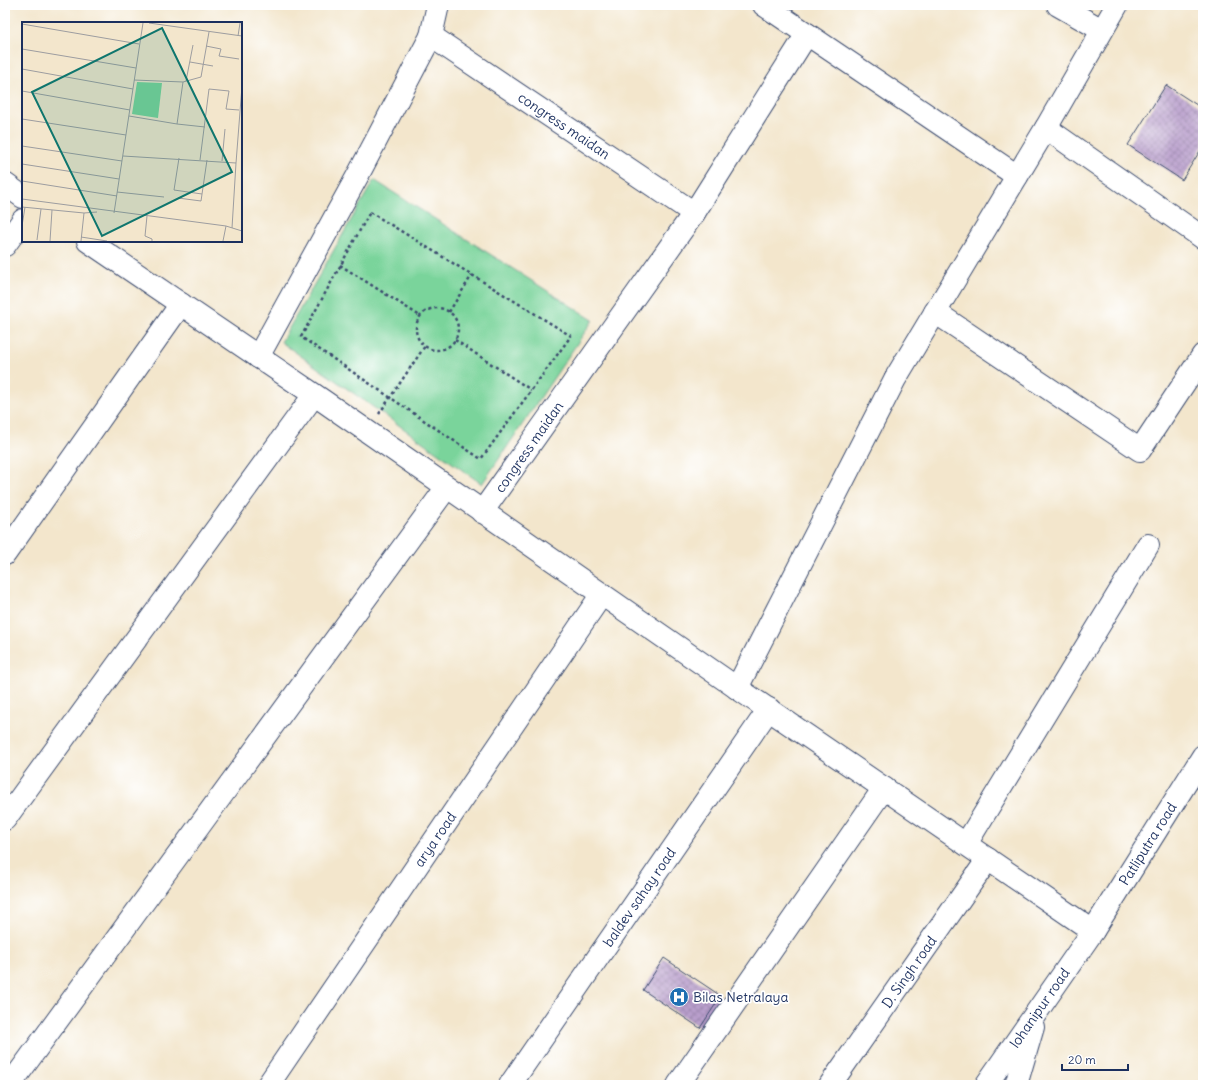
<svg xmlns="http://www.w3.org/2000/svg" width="1208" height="1090" font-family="Delius,sans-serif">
	<defs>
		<pattern id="building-cross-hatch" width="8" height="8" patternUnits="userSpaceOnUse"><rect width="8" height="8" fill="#b99fcc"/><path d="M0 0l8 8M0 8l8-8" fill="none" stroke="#9682a9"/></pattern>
	</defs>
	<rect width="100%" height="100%" fill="#fff"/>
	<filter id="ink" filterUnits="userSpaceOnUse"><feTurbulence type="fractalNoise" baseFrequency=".025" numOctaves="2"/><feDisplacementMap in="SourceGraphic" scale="8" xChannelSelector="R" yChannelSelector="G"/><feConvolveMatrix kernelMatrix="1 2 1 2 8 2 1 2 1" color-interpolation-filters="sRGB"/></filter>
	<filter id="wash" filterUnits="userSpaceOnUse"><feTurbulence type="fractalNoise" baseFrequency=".012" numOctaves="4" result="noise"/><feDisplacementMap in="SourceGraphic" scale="16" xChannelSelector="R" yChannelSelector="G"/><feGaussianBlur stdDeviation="0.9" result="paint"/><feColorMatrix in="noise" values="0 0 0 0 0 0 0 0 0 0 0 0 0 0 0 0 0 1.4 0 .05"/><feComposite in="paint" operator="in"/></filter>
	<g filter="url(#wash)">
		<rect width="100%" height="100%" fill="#f3e6cc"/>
		<path fill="#7ad49b" stroke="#4a827c" d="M 374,180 L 593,320 L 482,484 L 281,342 Z"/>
		<g id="blocks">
			<path fill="url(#building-cross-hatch)" d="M 1166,85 L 1203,109 L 1203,146 L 1182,180 L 1128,145 Z
				M 664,958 L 721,996 L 700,1028 L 643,990 Z"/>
		</g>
	</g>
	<g filter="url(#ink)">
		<use href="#blocks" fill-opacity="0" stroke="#3b4a6e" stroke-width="1"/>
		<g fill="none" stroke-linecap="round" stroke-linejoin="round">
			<defs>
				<g id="minor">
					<path d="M 764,5 L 1017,176"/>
					<path d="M 1058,5 L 1102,30"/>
					<path d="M 431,36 L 438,5"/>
					<path d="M 1046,128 L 1203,238"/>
					<path d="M 694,213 L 807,34"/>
					<path d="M 5,245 L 23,220"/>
					<path d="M 935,312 L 1140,450 L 1203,355"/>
					<path id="s1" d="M 258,357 L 358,175 L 431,36 L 694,213 L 482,512"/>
					<path d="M 5,554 L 181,304"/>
					<path d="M 737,688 L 895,379 L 1046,128 L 1117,5"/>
					<path d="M 5,819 L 314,395"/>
					<path d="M 966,844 L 1148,545"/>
					<path id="s2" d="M 268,1085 L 602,594"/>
					<path id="s3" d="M 510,1085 L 769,709"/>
					<path d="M 678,1085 L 884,788"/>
					<path id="s4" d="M 830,1085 L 988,859"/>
					<path id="s5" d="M 986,1085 L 1093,931"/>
					<path d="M 1016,1085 L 1033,1027"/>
				</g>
				<g id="tertiary">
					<path d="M 5,184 L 23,197"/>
					<path id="s6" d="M 88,241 L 322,400 L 737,688 L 1093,931 L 1203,756"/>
					<path d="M 10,1085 L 447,487"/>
				</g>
			</defs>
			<use href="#minor" stroke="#3b4a6e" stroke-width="24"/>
			<use href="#tertiary" stroke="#3b4a6e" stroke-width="24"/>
			<path stroke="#3b4a6e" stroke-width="2.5" stroke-dasharray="3 3" stroke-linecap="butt" d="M 370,212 L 571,336 L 481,459 L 301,337 Z
				M 340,265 L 420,316
				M416 329a21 21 0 1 1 42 0a21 21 0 1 1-42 0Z
				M 449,312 L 472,275
				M 455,340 L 531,390
				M 379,414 L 425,346"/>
			<use href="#minor" stroke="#fff" stroke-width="22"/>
			<use href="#tertiary" stroke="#fff" stroke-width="22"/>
		</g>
	</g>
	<defs>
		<symbol id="hospital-disc" viewBox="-11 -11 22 22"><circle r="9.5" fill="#1f6fb2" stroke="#fff"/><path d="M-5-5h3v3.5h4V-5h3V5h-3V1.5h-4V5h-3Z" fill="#fff"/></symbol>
	</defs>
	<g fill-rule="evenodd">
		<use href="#hospital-disc" x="668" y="986" width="22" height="22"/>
	</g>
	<g text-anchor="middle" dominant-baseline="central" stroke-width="3.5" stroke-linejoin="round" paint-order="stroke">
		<g font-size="14" fill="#1b2f5e" stroke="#fff">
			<text stroke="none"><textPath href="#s1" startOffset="525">congress maidan</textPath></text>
			<text transform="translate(529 447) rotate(-55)">congress maidan</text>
			<text stroke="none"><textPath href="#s2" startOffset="297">arya road</textPath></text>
			<text stroke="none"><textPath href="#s6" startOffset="1322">Patliputra road</textPath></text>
			<text stroke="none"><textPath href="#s3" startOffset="228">baldev sahay road</textPath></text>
			<text stroke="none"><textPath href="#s4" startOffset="138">D. Singh road</textPath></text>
			<text stroke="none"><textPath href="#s5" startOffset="94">lohanipur road</textPath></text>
		</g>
		<g font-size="14" fill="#1b2f5e" stroke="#fff" text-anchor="start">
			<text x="693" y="997">Bilas Netralaya</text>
		</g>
	</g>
	<g transform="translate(22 22)">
		<rect width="220" height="220" fill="#f3e6cc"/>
		<path d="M 115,60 L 140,61 L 136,96 L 110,92 Z" fill="#7ad49b"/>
		<path fill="none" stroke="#9d9da0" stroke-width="1" d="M 127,1 L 220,14M 0,2 L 117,22M 216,14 L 218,1M 184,24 L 199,27 L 197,34 L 217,37M 0,27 L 114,46M 168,40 L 191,44M 0,47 L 111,67M 164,59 L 171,23M 161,60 L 179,55 L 187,10M 0,69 L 108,88M 107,94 L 155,102 L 161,60 L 112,58M 0,97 L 104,113M 155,102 L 183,105M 0,124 L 100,139M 101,134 L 214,141 L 220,64M 157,136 L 152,168 L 180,172M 178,138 L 187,67 L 207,69 L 204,87 L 217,88M 200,139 L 203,107M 0,142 L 97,157M 0,159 L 95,174M 95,170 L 142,175M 156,176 L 179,179 L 185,138M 0,177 L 204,204 L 220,209M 0,185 L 62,191 L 75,190M 92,191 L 121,1M 125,194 L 123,214 L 130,217 L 130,219M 0,204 L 3,185M 210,206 L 214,141M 59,215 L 85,219M 15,218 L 19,187M 28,219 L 30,188M 59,219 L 62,191M 201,219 L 204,204"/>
		<path fill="#0f766e" fill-opacity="0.15" stroke="#0f766e" stroke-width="2" d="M 140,6 L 210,150 L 80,214 L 10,70 Z"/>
		<rect width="220" height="220" fill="none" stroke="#1b2f5e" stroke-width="2"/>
	</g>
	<rect width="1208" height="1090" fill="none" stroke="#fff" stroke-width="20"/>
	<path d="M1062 1064v6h66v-6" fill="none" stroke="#1b2f5e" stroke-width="2"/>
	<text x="1068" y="1064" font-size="12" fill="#1b2f5e" stroke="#ffffff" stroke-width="3" paint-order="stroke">20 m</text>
</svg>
